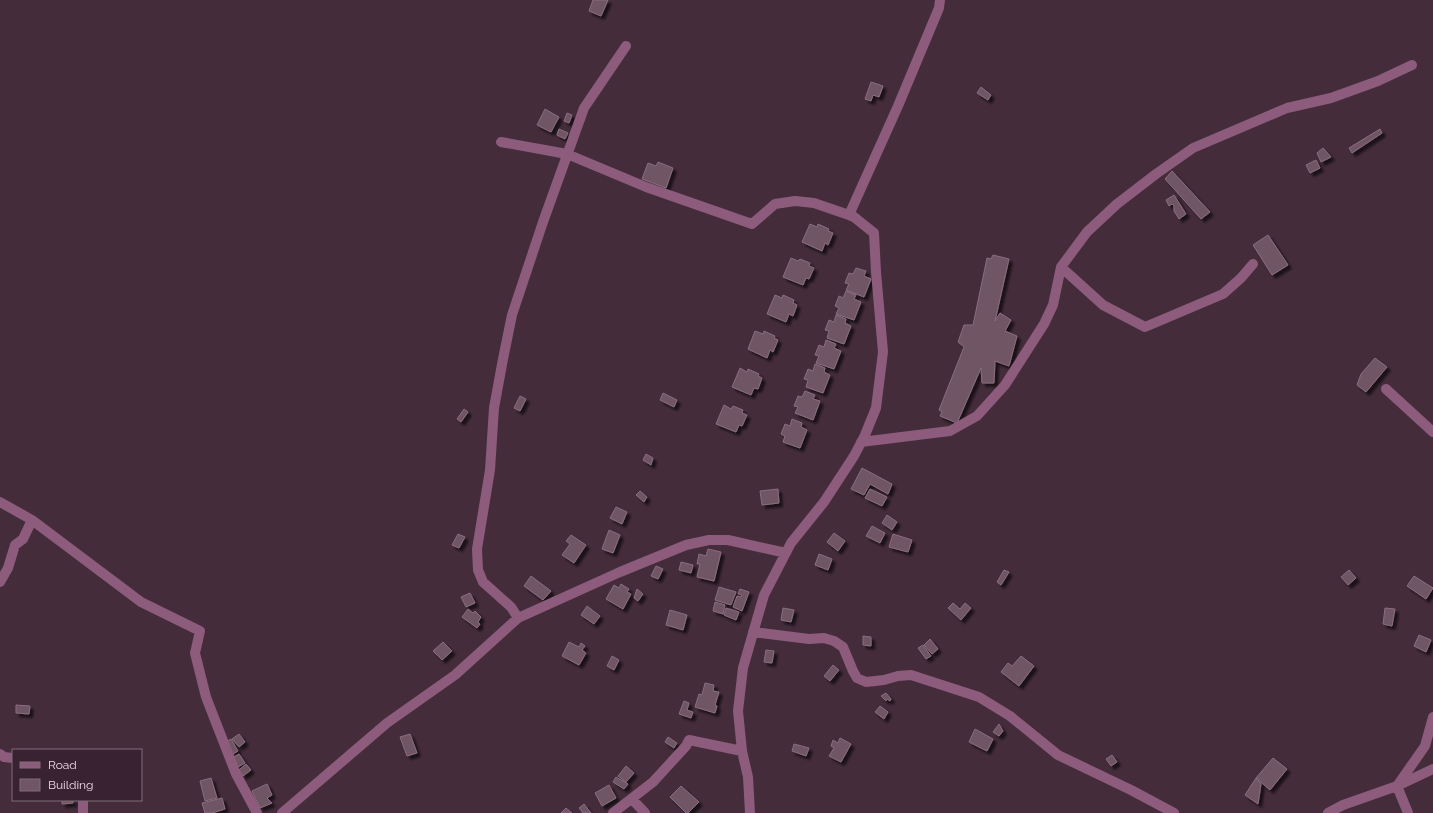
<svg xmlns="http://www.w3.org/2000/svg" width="1433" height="813" font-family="Raleway,sans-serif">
	<defs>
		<filter id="shadow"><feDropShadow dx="3.5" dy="3.5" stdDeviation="1" flood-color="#0009"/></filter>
	</defs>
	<rect width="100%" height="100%" fill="#442c3b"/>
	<path fill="#6f5565" stroke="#8a6e7f" filter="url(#shadow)" d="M 593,0 L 608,0 L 601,16 L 589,11 Z
		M 871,82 L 883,86 L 879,97 L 873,95 L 871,101 L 865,99 Z
		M 981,87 L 991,95 L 988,100 L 977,93 Z
		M 545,109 L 559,117 L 551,132 L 537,125 Z
		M 567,113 L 572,115 L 569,123 L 564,121 Z
		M 559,129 L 568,133 L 565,139 L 557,135 Z
		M 1380,129 L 1382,133 L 1352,153 L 1349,148 Z
		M 1323,148 L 1331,157 L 1321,162 L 1317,153 Z
		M 1316,160 L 1320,168 L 1310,173 L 1306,165 Z
		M 658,162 L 673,168 L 666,188 L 642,179 L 648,163 L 656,166 Z
		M 1172,171 L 1210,212 L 1201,219 L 1165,179 Z
		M 1174,195 L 1186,214 L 1179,219 L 1174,211 L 1174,206 L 1172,204 L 1169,206 L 1166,200 Z
		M 810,224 L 817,227 L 818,224 L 829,229 L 828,231 L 833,233 L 828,245 L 825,243 L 822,251 L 802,242 Z
		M 1268,235 L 1288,265 L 1272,275 L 1253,245 Z
		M 993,255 L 1009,259 L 995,321 L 1000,313 L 1011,320 L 1005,331 L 1017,336 L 1009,366 L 995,361 L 994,383 L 982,383 L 981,368 L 957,423 L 940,416 L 942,412 L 939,410 L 964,347 L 958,342 L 964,325 L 973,325 L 987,258 L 991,259 Z
		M 791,258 L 798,261 L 800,259 L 810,263 L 809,266 L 814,268 L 809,279 L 806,278 L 803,285 L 783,277 Z
		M 856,268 L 866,271 L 864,276 L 871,279 L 864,297 L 846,290 L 849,284 L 845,283 L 849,273 L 853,274 Z
		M 846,291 L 856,295 L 854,299 L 861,302 L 854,320 L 836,314 L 839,308 L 835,306 L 839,296 L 843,298 Z
		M 775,295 L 782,298 L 783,295 L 794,300 L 793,303 L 797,305 L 793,316 L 789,314 L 786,322 L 767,314 Z
		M 836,315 L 846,319 L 845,323 L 851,326 L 844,344 L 827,338 L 829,331 L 825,330 L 829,320 L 834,322 Z
		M 755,331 L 763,334 L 764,331 L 775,336 L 774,338 L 778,340 L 773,352 L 770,350 L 767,358 L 748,349 Z
		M 826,340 L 836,344 L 834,348 L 841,351 L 834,369 L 816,363 L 819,356 L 815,355 L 819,345 L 824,347 Z
		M 1375,358 L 1387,367 L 1366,392 L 1357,385 L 1361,374 Z
		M 815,364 L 825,368 L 824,372 L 830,375 L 823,393 L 806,387 L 808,380 L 804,379 L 808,369 L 813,371 Z
		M 740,368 L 747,372 L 748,369 L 759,374 L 758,376 L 762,378 L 758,389 L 754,388 L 751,395 L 732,387 Z
		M 805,391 L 815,395 L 813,399 L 820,401 L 813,420 L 795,413 L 798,407 L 794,406 L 798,396 L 802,397 Z
		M 663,393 L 677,400 L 674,407 L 660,400 Z
		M 520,396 L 526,399 L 520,411 L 514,408 Z
		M 724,405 L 731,409 L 733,406 L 743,410 L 742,413 L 747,415 L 742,426 L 739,425 L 736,432 L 716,424 Z
		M 464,409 L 468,412 L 461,422 L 457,419 Z
		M 792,419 L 802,423 L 801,427 L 807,430 L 800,448 L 783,442 L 785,436 L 781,434 L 785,424 L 790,426 Z
		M 646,454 L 653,458 L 651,465 L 643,460 Z
		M 862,468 L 892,484 L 888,494 L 870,484 L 864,495 L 851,489 Z
		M 778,489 L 779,503 L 762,505 L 760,491 Z
		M 870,489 L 887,497 L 882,506 L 865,498 Z
		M 640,491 L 647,497 L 644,502 L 636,495 Z
		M 616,507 L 627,512 L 622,524 L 610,518 Z
		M 887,515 L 897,522 L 892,530 L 882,523 Z
		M 872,526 L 885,533 L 880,543 L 866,536 Z
		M 609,530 L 620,535 L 613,553 L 602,549 Z
		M 834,533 L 845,541 L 838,551 L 827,542 Z
		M 458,534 L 465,537 L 459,548 L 452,545 Z
		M 893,534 L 912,540 L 908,552 L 889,547 Z
		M 571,535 L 586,545 L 574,563 L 562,555 L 570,544 L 566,541 Z
		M 708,549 L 721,552 L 714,581 L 697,577 L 700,564 L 697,564 L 699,554 L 706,556 Z
		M 819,554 L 832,559 L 828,570 L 815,565 Z
		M 681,562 L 693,565 L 691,573 L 679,570 Z
		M 656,566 L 663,569 L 658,579 L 651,576 Z
		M 1004,570 L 1009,572 L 1001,585 L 997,582 Z
		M 1349,570 L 1356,578 L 1348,585 L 1341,577 Z
		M 531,576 L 551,591 L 543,600 L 524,586 Z
		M 1414,576 L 1433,588 L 1426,599 L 1407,586 Z
		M 621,584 L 629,589 L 627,592 L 631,594 L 623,609 L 606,599 L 614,585 L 619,588 Z
		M 719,587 L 736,592 L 731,605 L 715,600 Z
		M 637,589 L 643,594 L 638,601 L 634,598 Z
		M 740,589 L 749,592 L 742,611 L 733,607 L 737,596 L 741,597 L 742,595 L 738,594 Z
		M 470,593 L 475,603 L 466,607 L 461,597 Z
		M 715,602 L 725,605 L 723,614 L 713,611 Z
		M 953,603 L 960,609 L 965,603 L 971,608 L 961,620 L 948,608 Z
		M 587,606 L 600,616 L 594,624 L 581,615 Z
		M 726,608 L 739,612 L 736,620 L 724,615 Z
		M 783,608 L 794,610 L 791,622 L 781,620 Z
		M 1385,608 L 1395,609 L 1392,626 L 1383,624 Z
		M 468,609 L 473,613 L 475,611 L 481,617 L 478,622 L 480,624 L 477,628 L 462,617 Z
		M 670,610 L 687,615 L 683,630 L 666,625 Z
		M 1419,635 L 1431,640 L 1426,652 L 1414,646 Z
		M 863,636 L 871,637 L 871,646 L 863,645 Z
		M 930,639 L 938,649 L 932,654 L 924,645 Z
		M 443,642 L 452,651 L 442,660 L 433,651 Z
		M 569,642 L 579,647 L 581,643 L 585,646 L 582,650 L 586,653 L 579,665 L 562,656 Z
		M 923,645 L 931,656 L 926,659 L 918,648 Z
		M 766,650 L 774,651 L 772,663 L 764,662 Z
		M 612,656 L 619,660 L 614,670 L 607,666 Z
		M 1021,656 L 1034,666 L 1019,686 L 1001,672 L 1008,663 L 1012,666 Z
		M 833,665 L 839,670 L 830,681 L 824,676 Z
		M 705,683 L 714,685 L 713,691 L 719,692 L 715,705 L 717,706 L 715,713 L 695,707 L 699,694 L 702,695 Z
		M 886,693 L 891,699 L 890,701 L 887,699 L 886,701 L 881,696 Z
		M 684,701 L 689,703 L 687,710 L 693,712 L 691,718 L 679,714 Z
		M 16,705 L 30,706 L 29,714 L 16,713 Z
		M 880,706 L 888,712 L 884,719 L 875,712 Z
		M 999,724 L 1003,731 L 999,736 L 993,732 Z
		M 975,729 L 993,739 L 987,751 L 969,742 Z
		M 239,734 L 245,742 L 239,747 L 232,739 Z
		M 410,734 L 417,753 L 407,756 L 400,737 Z
		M 668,737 L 677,743 L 674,748 L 665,742 Z
		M 840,738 L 851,744 L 841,762 L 829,756 L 834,748 L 831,746 L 833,740 L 838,743 Z
		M 231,739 L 238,751 L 233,754 L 226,742 Z
		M 794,744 L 809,748 L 806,756 L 792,751 Z
		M 239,754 L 245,763 L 238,767 L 232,758 Z
		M 1112,755 L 1117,762 L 1111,766 L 1106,759 Z
		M 1273,758 L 1287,769 L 1270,790 L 1256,778 Z
		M 246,764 L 251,770 L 243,776 L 239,770 Z
		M 626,766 L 634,773 L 626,782 L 618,776 Z
		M 616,777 L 628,784 L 624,789 L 613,782 Z
		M 211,778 L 217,798 L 205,801 L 200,781 Z
		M 1256,778 L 1261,784 L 1258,804 L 1245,795 Z
		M 267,784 L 272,795 L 267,798 L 272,803 L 260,808 L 252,791 Z
		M 609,785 L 616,798 L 602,806 L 595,793 Z
		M 681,786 L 699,802 L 688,813 L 686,813 L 670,797 Z
		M 222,798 L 225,809 L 212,813 L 205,813 L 202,803 Z
		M 62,800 L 73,800 L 73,803 L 62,804 Z
		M 584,804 L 591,813 L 583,813 L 579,808 Z
		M 566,808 L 572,813 L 561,813 Z"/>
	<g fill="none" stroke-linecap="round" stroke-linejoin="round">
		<path stroke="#8d5b7c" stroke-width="10" d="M 501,142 L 567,154 L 646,187 L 752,224 L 775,204 L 795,201 L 814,203 L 849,215 L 854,217 L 874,233 L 876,272 L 883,352 L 876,408 L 865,435 L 854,456 L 824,502 L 791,543 L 764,595 L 743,668 L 738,711 L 742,751 L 748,777 L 750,813
			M 849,215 L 898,106 L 939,8 L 940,0
			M 1061,267 L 1103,305 L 1145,327 L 1223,294 L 1241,278 L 1253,264
			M 1386,389 L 1433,432
			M 861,442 L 950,431 L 977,416 L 1005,385 L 1044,324 L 1053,305 L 1061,267 L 1087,232 L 1117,204 L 1156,174 L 1193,148 L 1287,108 L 1331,98 L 1378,81 L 1412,65
			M 0,502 L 32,520 L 141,602 L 200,631 L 195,653 L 206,697 L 236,774 L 257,813
			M 0,582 L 8,568 L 15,545 L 23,539 L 32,520
			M 518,618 L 511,607 L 483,582 L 478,570 L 477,549 L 490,470 L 494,408 L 503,359 L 512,315 L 543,222 L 584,108 L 626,46
			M 753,632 L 809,639 L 824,638 L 834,641 L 843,647 L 853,671 L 857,678 L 866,682 L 884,680 L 898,676 L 911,675 L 979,697 L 1010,716 L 1058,755 L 1131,790 L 1174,813
			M 0,754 L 4,757 L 13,758
			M 632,799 L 645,813
			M 83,813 L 83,800
			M 282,813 L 387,723 L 455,675 L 518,618 L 620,572 L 686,545 L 709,540 L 728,540 L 786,553
			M 613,813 L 653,782 L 686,746 L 689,740 L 742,751
			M 1328,813 L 1343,805 L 1397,786 L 1433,769
			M 1408,813 L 1397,786 L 1425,746 L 1433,717"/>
	</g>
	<rect x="12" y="749" width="130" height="52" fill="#392231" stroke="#816d7a"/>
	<rect x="20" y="762" width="20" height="6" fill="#8d5b7c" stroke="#816d7a"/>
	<text x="48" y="769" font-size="12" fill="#eedde7">Road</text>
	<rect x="20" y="779" width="20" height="12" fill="#6f5565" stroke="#816d7a"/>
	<text x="48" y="789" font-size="12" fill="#eedde7">Building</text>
</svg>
